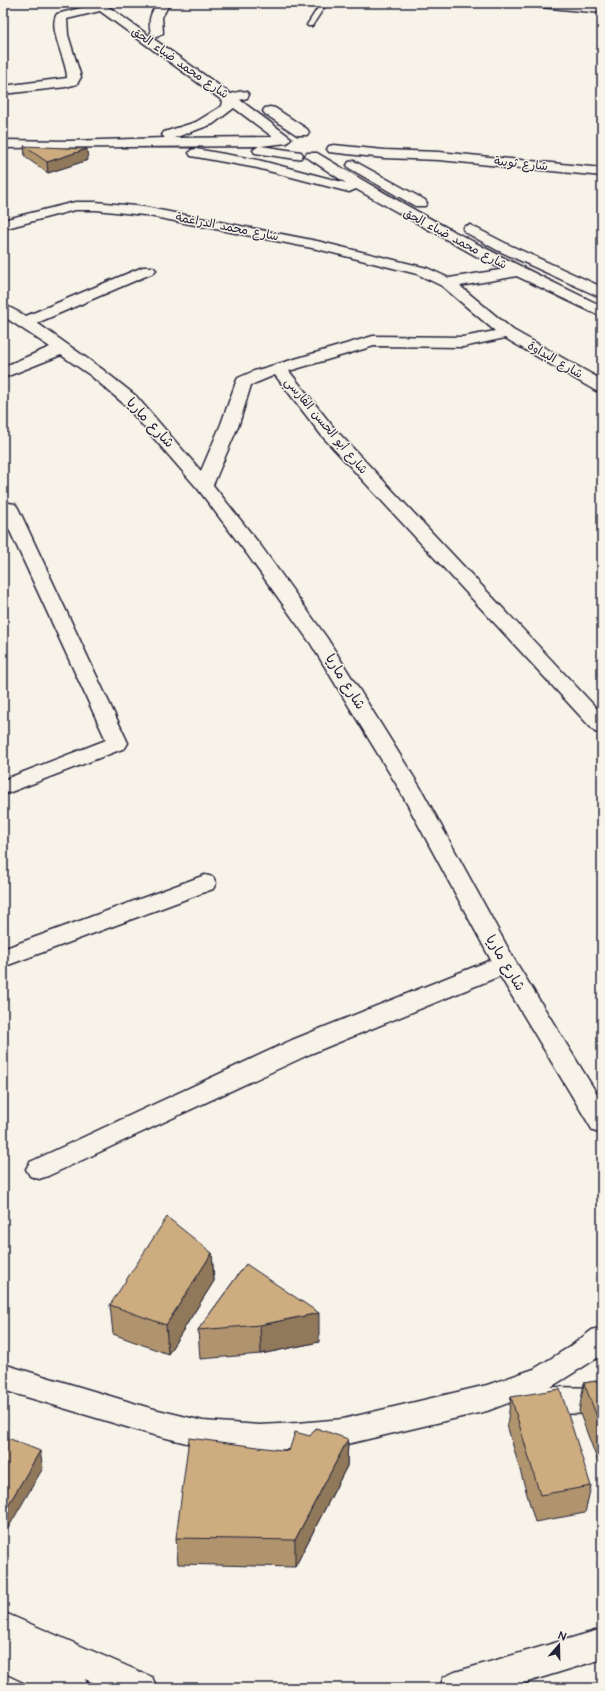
<svg xmlns="http://www.w3.org/2000/svg" width="605" height="1691" font-family="'Architects Daughter','Playpen Sans Arabic',sans-serif">
	<rect width="100%" height="100%" fill="#f7f3e8"/>
	<filter id="ink" filterUnits="userSpaceOnUse"><feTurbulence type="fractalNoise" baseFrequency=".025" numOctaves="2"/><feDisplacementMap in="SourceGraphic" scale="8" xChannelSelector="R" yChannelSelector="G"/><feConvolveMatrix kernelMatrix="1 2 1 2 8 2 1 2 1" color-interpolation-filters="sRGB"/></filter>
	<g filter="url(#ink)">
		<g fill="none" stroke-linecap="round" stroke-linejoin="round">
			<defs>
				<path id="lane" d="M 321,3 L 327,3 L 312,26 L 308,26 L 307,25 Z"/>
				<path id="street" d="M 100,3 L 106,7 L 104,10 L 67,19 L 68,35 L 81,77 L 77,84 L 66,87 L 3,94 L 3,86 L 67,78 C 68,63 47,28 57,14 Z
					M 534,3 L 578,3 L 602,5 L 602,13 L 540,7 Z
					M 75,202 L 96,202 L 144,207 L 317,241 L 427,268 L 449,278 L 518,267 L 523,269 L 526,272 L 523,275 L 460,286 L 513,330 L 602,380 L 602,392 L 596,391 L 505,338 L 463,347 L 374,346 L 289,371 L 334,428 L 602,714 L 602,734 L 595,732 L 322,436 L 275,375 L 251,385 L 239,424 L 213,485 L 261,546 L 327,638 L 420,787 L 514,959 L 602,1102 L 602,1134 L 593,1131 L 500,976 L 310,1054 L 48,1176 L 39,1179 L 30,1176 L 26,1169 L 30,1162 L 292,1040 L 491,960 L 398,787 L 311,644 L 247,554 L 198,489 L 124,404 L 90,375 L 61,355 L 3,378 L 3,367 L 50,347 L 3,316 L 3,304 L 26,316 L 143,267 L 153,267 L 156,270 L 153,273 L 37,323 L 102,369 L 136,396 L 201,471 L 221,424 L 236,382 L 238,378 L 254,371 L 373,336 L 463,337 L 495,331 L 442,286 L 417,274 L 317,249 L 144,215 L 96,210 L 75,210 L 3,229 L 3,220 Z
					M 9,503 L 15,504 L 18,508 L 128,743 L 125,748 L 3,795 L 3,780 L 106,740 L 3,516 L 3,504 Z
					M 205,875 L 213,877 L 216,883 L 213,889 L 3,967 L 3,949 Z
					M 602,1327 L 602,1355 L 551,1387 L 602,1388 L 602,1414 L 533,1413 L 523,1409 L 519,1399 L 487,1411 L 343,1445 L 260,1451 L 203,1447 L 150,1434 L 3,1390 L 3,1364 L 150,1408 L 203,1421 L 260,1425 L 298,1423 L 343,1419 L 487,1385 L 534,1369 L 571,1346 L 592,1330 Z
					M 602,1629 L 602,1659 L 508,1688 L 439,1688 L 444,1677 L 455,1672 Z"/>
				<path id="secondary" d="M 89,3 L 103,3 L 231,94 L 242,91 L 247,92 L 249,95 L 247,98 L 240,100 L 291,138 L 287,143 L 261,146 L 301,152 L 303,155 L 301,158 L 296,159 L 255,153 L 253,150 L 259,146 L 3,148 L 3,140 L 68,141 L 165,138 L 162,135 L 164,132 L 196,122 L 222,106 L 223,101 ZM 234,108 L 273,137 L 174,138 L 213,124 Z
					M 158,3 L 170,3 L 162,17 L 163,33 L 157,37 L 151,33 C 148,21 150,13 158,3 Z
					M 270,107 L 275,108 L 307,129 L 309,132 L 307,135 L 297,135 L 265,114 L 263,111 L 265,108 Z
					M 334,145 L 384,150 L 439,152 L 602,168 L 602,176 L 439,160 L 384,158 L 329,152 L 327,149 L 329,146 Z
					M 196,149 L 258,160 L 346,183 L 305,156 L 307,153 L 317,153 C 409,209 504,260 602,306 L 602,317 L 485,261 L 356,189 L 349,192 L 257,168 L 191,156 L 189,153 L 191,150 Z
					M 354,161 L 425,200 L 427,203 L 425,206 L 415,206 L 349,168 L 347,165 L 349,162 Z
					M 470,225 L 507,244 L 602,287 L 602,298 L 497,250 L 465,232 L 463,229 L 465,226 Z
					M 3,1612 L 152,1677 L 157,1688 L 105,1688 L 85,1679 L 89,1688 L 37,1688 L 3,1672 Z"/>
			</defs>
			<use href="#lane" stroke="#22223b" stroke-width="3"/>
			<use href="#street" stroke="#22223b" stroke-width="3"/>
			<use href="#secondary" stroke="#22223b" stroke-width="3"/>
			<use href="#lane" fill="#f7f3e8" fill-rule="evenodd"/>
			<use href="#street" fill="#f7f3e8" fill-rule="evenodd"/>
			<use href="#secondary" fill="#f7f3e8" fill-rule="evenodd"/>
		</g>
		<path fill="#b0946e" stroke="#22223b" d="M 24,146 L 88,160 L 48,173 L 25,157 Z
			M 212,1253 L 214,1281 L 168,1354 L 113,1334 L 110,1305 Z
			M 246,1264 L 319,1342 L 261,1354 L 200,1359 L 198,1330 Z
			M 602,1380 L 602,1473 L 579,1411 L 584,1383 Z
			M 511,1397 L 591,1486 L 585,1513 L 535,1522 L 507,1425 Z
			M 310,1436 L 348,1439 L 347,1466 L 295,1567 L 178,1564 L 176,1538 L 289,1451 Z"/>
		<path fill="#90785a" stroke="#22223b" d="M 87,149 L 88,160 L 48,173 L 47,162 Z
			M 212,1253 L 214,1281 L 168,1354 L 166,1325 Z
			M 319,1313 L 319,1342 L 261,1354 L 260,1325 Z
			M 348,1439 L 347,1466 L 295,1567 L 295,1540 Z
			M 40,1451 L 43,1468 L 3,1537 L 3,1514 Z"/>
		<path fill="#cdac80" stroke="#22223b" d="M 24,146 L 87,149 L 47,162 Z
			M 167,1217 L 212,1253 L 166,1325 L 110,1305 Z
			M 246,1264 L 319,1313 L 260,1325 L 198,1330 Z
			M 602,1380 L 602,1430 L 584,1383 Z
			M 560,1389 L 591,1486 L 540,1495 L 511,1397 Z
			M 316,1428 L 348,1439 L 295,1540 L 176,1538 L 189,1438 L 289,1451 L 295,1432 L 310,1436 Z
			M 3,1436 L 40,1451 L 3,1514 Z"/>
	</g>
	<g text-anchor="middle" dominant-baseline="central" stroke-width="3" stroke-linejoin="round" paint-order="stroke">
		<g font-size="12" fill="#22223b" stroke="#f7f3e8">
			<text transform="translate(180 63) rotate(35)">شارع محمد ضياء الحق</text>
			<text transform="translate(521 164) rotate(6)">شارع ثويبة</text>
			<text transform="translate(227 227) rotate(11)">شارع محمد الدراغمة</text>
			<text transform="translate(455 239) rotate(28)">شارع محمد ضياء الحق</text>
			<text transform="translate(555 360) rotate(30)">شارع البداوة</text>
			<text transform="translate(326 426) rotate(50)">شارع أبو الحسن الفارسي</text>
		</g>
		<g font-size="14" fill="#22223b" stroke="#f7f3e8">
			<text transform="translate(150 423) rotate(47)">شارع ماريا</text>
			<text transform="translate(345 682) rotate(58)">شارع ماريا</text>
			<text transform="translate(505 963) rotate(59)">شارع ماريا</text>
		</g>
	</g>
	<rect width="605" height="1691" fill="none" stroke="#f7f3e8" stroke-width="16"/>
	<rect x="8" y="8" width="589" height="1675" fill="none" stroke="#22223b" stroke-width="1.5" filter="url(#ink)"/>
	<g transform="translate(559 1645) rotate(20)" stroke="#f7f3e8" stroke-width="3" paint-order="stroke">
	<path d="M0-3L7 15L0 10L-7 15Z" fill="#22223b"/>
	<text y="-6" font-size="11" font-weight="bold" text-anchor="middle" fill="#22223b">N</text>
	</g>
</svg>
